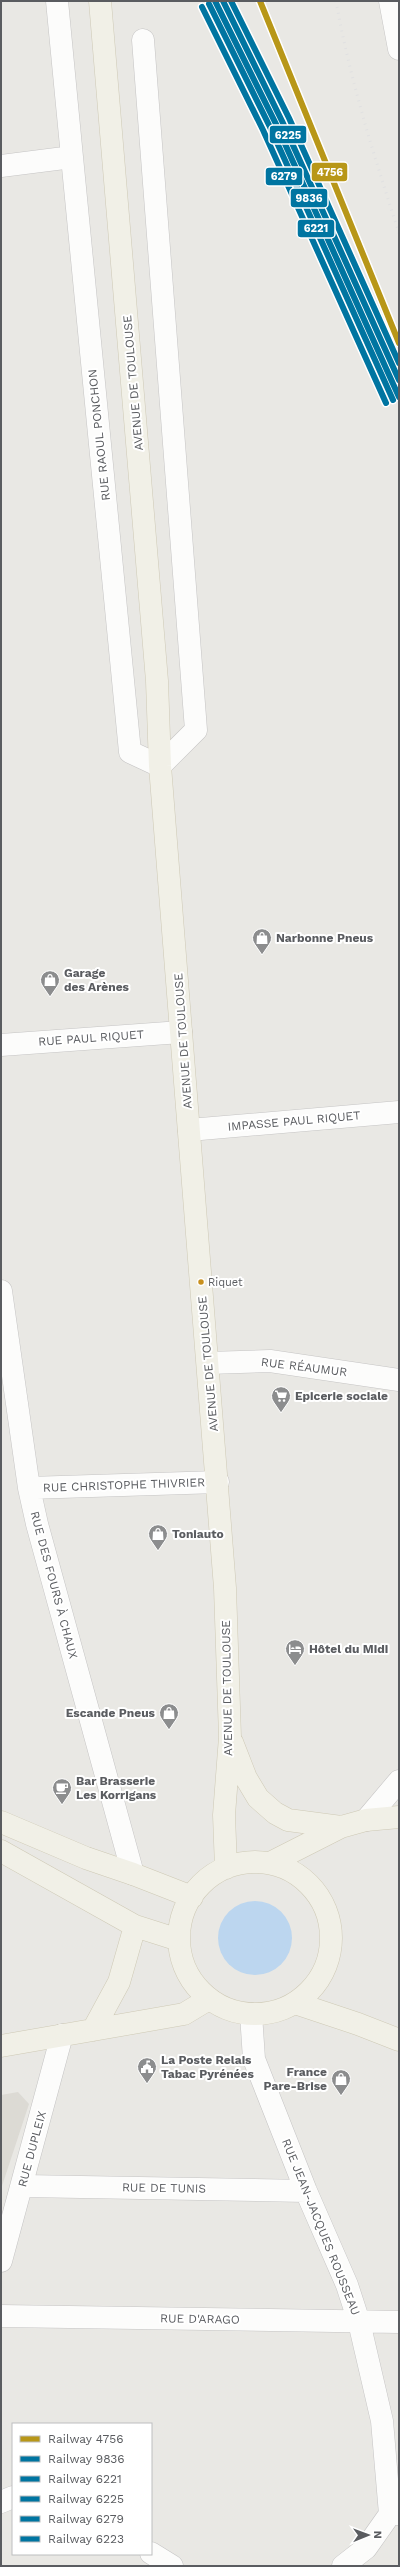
<svg xmlns="http://www.w3.org/2000/svg" width="400" height="2567" font-family="'Work Sans',sans-serif">
	<rect width="100%" height="100%" fill="#e9e8e4"/>
	<path fill="#dcdad4" d="M 18,2092 L 29,2104 L 1,2189 L 1,2095 Z"/>
	<path fill="#bcd6ef" d="M218 1938a37 37 0 1 1 74 0a37 37 0 1 1-74 0Z"/>
	<g fill="none" stroke-linecap="round" stroke-linejoin="round">
		<defs>
			<path id="minor" d="M 57,1 L 72,157
				M 390,1 L 399,49
				M 1,166 L 72,157 L 130,752 L 160,766 L 196,730 L 143,40
				M 1,1045 L 181,1032
				M 189,1130 L 399,1112
				M 1,1291 L 29,1488 L 37,1524 L 133,1874
				M 208,1363 L 270,1361 L 399,1380
				M 29,1488 L 218,1482
				M 366,1820 L 399,1781
				M 251,2014 L 254,2059 L 306,2191 L 347,2285 L 359,2322 L 382,2421 L 390,2514
				M 23,2186 L 306,2191
				M 1,2261 L 62,2035
				M 1,2316 L 399,2322
				M 1,2502 L 13,2497
				M 151,2553 L 172,2566
				M 343,2566 L 366,2548 L 390,2514 L 399,2514"/>
			<path id="major" d="M 100,1 L 157,681 L 160,766 L 225,1588 L 230,1737 L 224,1815 L 226,1868
				M 232,1742 L 246,1778 L 258,1798 L 275,1813 L 288,1820 L 341,1827 L 366,1820 L 399,1817
				M 1,1822 L 86,1858 L 133,1874 L 192,1897
				M 1,1851 L 135,1926 L 179,1940
				M179 1938a76 76 0 1 1 152 0a76 76 0 1 1-152 0Z
				M 270,1863 L 341,1827
				M 295,2003 L 358,2024 L 399,2040
				M 93,2030 L 119,1982 L 135,1926
				M 1,2046 L 184,2014 L 209,1999"/>
		</defs>
		<use href="#minor" stroke="#c5c4c4" stroke-width="23"/>
		<use href="#major" stroke="#cec9b5" stroke-width="23"/>
		<use href="#minor" stroke="#fcfcfb" stroke-width="22"/>
		<use href="#major" stroke="#f1f0e7" stroke-width="22"/>
		<path stroke="#e0e0e1" stroke-width="3" stroke-dasharray="1 5" stroke-linecap="butt" d="M 336,1 C 350,80 374,156 399,233"/>
		<defs>
			<path id="rail-1" d="M 260,1 L 399,343"/>
			<path id="rail-2" d="M 215,1 L 276,124 L 399,397"/>
			<path id="rail-3" d="M 209,4 L 270,127 L 393,400"/>
			<path id="rail-4" d="M 223,1 L 282,121 L 399,380"/>
			<path id="rail-5" d="M 202,7 L 263,130 L 386,403"/>
			<path id="rail-6" d="M 231,1 L 289,118 L 399,363"/>
		</defs>
		<use href="#rail-1" stroke="#fff" stroke-width="9"/>
		<use href="#rail-2" stroke="#fff" stroke-width="9"/>
		<use href="#rail-3" stroke="#fff" stroke-width="9"/>
		<use href="#rail-4" stroke="#fff" stroke-width="9"/>
		<use href="#rail-5" stroke="#fff" stroke-width="9"/>
		<use href="#rail-6" stroke="#fff" stroke-width="9"/>
		<use href="#rail-1" stroke="#b89718" stroke-width="6"/>
		<use href="#rail-2" stroke="#0075a1" stroke-width="6"/>
		<use href="#rail-3" stroke="#0075a1" stroke-width="6"/>
		<use href="#rail-4" stroke="#0075a1" stroke-width="6"/>
		<use href="#rail-5" stroke="#0075a1" stroke-width="6"/>
		<use href="#rail-6" stroke="#0075a1" stroke-width="6"/>
	</g>
	<defs>
		<symbol id="shop-pin" viewBox="-11 -11 22 30"><path d="M0 17L-7.5 6A9.5 9.5 0 1 1 7.5 6Z" fill="#8c8d8e" stroke="#fff"/><path d="M-5-2.5h2.3a2.7 3.5 0 0 1 5.4 0H5L5.5 6h-11ZM-1.5-2.5h3a1.5 2.3 0 0 0-3 0Z" fill="#fff"/></symbol>
		<symbol id="supermarket-pin" viewBox="-11 -11 22 30"><path d="M0 17L-7.5 6A9.5 9.5 0 1 1 7.5 6Z" fill="#8c8d8e" stroke="#fff"/><path d="M-6-5.5h2.5l.6 2H6L4.5 2H-2.5L-4.4-4H-6ZM-1.5 3.2a1.3 1.3 0 1 0 .1 0ZM3 3.2a1.3 1.3 0 1 0 .1 0Z" fill="#fff"/></symbol>
		<symbol id="hotel-pin" viewBox="-11 -11 22 30"><path d="M0 17L-7.5 6A9.5 9.5 0 1 1 7.5 6Z" fill="#8c8d8e" stroke="#fff"/><path d="M-6-4.5h1.5V1H6V5H4.5V3h-9V5H-6ZM-4 0a1.8 1.8 0 1 1 3.6 0ZM.5 0V-2.5h3Q6-2.5 6 0Z" fill="#fff"/></symbol>
		<symbol id="cafe-pin" viewBox="-11 -11 22 30"><path d="M0 17L-7.5 6A9.5 9.5 0 1 1 7.5 6Z" fill="#8c8d8e" stroke="#fff"/><path d="M-5.5-4.5H6V0H3Q3 3.5 0 3.5H-2.5Q-5.5 3.5-5.5 0ZM3-3.2v2h1.7v-2ZM-6 4.5H4V6H-6Z" fill="#fff"/></symbol>
		<symbol id="civic-pin" viewBox="-11 -11 22 30"><path d="M0 17L-7.5 6A9.5 9.5 0 1 1 7.5 6Z" fill="#8c8d8e" stroke="#fff"/><path d="M-.6-6.5H3V-4.5H.6V-3L4-1V1h2V6H-6V1h2V-1L-.6-3ZM-1.2 2.5V6h2.4V2.5Z" fill="#fff"/></symbol>
	</defs>
	<g fill-rule="evenodd">
		<use href="#shop-pin" x="251" y="927" width="22" height="30"/>
		<use href="#shop-pin" x="39" y="969" width="22" height="30"/>
		<use href="#supermarket-pin" x="270" y="1385" width="22" height="30"/>
		<use href="#shop-pin" x="147" y="1523" width="22" height="30"/>
		<use href="#hotel-pin" x="284" y="1638" width="22" height="30"/>
		<use href="#shop-pin" x="158" y="1702" width="22" height="30"/>
		<use href="#cafe-pin" x="51" y="1777" width="22" height="30"/>
		<use href="#civic-pin" x="136" y="2056" width="22" height="30"/>
		<use href="#shop-pin" x="330" y="2068" width="22" height="30"/>
	</g>
	<circle fill="#c8901d" stroke="#fff" stroke-width="1.5" cx="201" cy="1282" r="3.5"/>
	<g text-anchor="middle" dominant-baseline="central" stroke-width="4" stroke-linejoin="round" paint-order="stroke">
		<g font-size="11" fill="#5a5c60" stroke="#fff" text-anchor="start">
			<text x="208" y="1282">Riquet</text>
		</g>
		<g font-size="12" fill="#5a5c60" stroke="#fff">
			<text transform="translate(133 383) rotate(-95)">AVENUE DE TOULOUSE</text>
			<text transform="translate(99 435) rotate(-96)">RUE RAOUL PONCHON</text>
			<text transform="translate(91 1038) rotate(-4)">RUE PAUL RIQUET</text>
			<text transform="translate(183 1041) rotate(-94)">AVENUE DE TOULOUSE</text>
			<text transform="translate(294 1121) rotate(-5)">IMPASSE PAUL RIQUET</text>
			<text transform="translate(208 1364) rotate(-95)">AVENUE DE TOULOUSE</text>
			<text transform="translate(304 1367) rotate(7)">RUE RÉAUMUR</text>
			<text transform="translate(124 1485) rotate(-2)">RUE CHRISTOPHE THIVRIER</text>
			<text transform="translate(54 1585) rotate(75)">RUE DES FOURS À CHAUX</text>
			<text transform="translate(227 1688) rotate(-91)">AVENUE DE TOULOUSE</text>
			<text transform="translate(32 2149) rotate(-75)">RUE DUPLEIX</text>
			<text transform="translate(164 2188) rotate(1)">RUE DE TUNIS</text>
			<text transform="translate(321 2227) rotate(68)">RUE JEAN-JACQUES ROUSSEAU</text>
			<text transform="translate(200 2319) rotate(1)">RUE D'ARAGO</text>
		</g>
		<g font-size="12" font-weight="bold" fill="#5a5c60" stroke="#fff" text-anchor="start">
			<text x="276" y="938">Narbonne Pneus</text>
			<text x="64" y="973">Garage<tspan x="64" dy="14">des Arènes</tspan></text>
			<text x="295" y="1396">Epicerie sociale</text>
			<text x="172" y="1534">Toniauto</text>
			<text x="309" y="1649">Hôtel du Midi</text>
			<text x="155" y="1713" text-anchor="end">Escande Pneus</text>
			<text x="76" y="1781">Bar Brasserie<tspan x="76" dy="14">Les Korrigans</tspan></text>
			<text x="161" y="2060">La Poste Relais<tspan x="161" dy="14">Tabac Pyrénées</tspan></text>
			<text x="327" y="2072" text-anchor="end">France<tspan x="327" dy="14">Pare-Brise</tspan></text>
		</g>
	</g>
	<g stroke="#fff" stroke-width="1.5">
		<rect x="269" y="125" width="38" height="19" rx="4" fill="#0075a1"/>
		<rect x="311" y="162" width="37" height="20" rx="4" fill="#b89718"/>
		<rect x="265" y="167" width="38" height="19" rx="4" fill="#0075a1"/>
		<rect x="290" y="188" width="38" height="20" rx="4" fill="#0075a1"/>
		<rect x="297" y="219" width="38" height="19" rx="4" fill="#0075a1"/>
	</g>
	<g font-size="11" text-anchor="middle" font-weight="bold" fill="#fff">
		<text x="288" y="139">6225</text>
		<text x="330" y="176">4756</text>
		<text x="284" y="180">6279</text>
		<text x="309" y="202">9836</text>
		<text x="316" y="232">6221</text>
	</g>
	<rect width="400" height="2567" fill="none" stroke="#5a5c60" stroke-width="4"/>
	<rect x="12" y="2423" width="140" height="132" fill="#ffffff" stroke="#bdbebf"/>
	<rect x="20" y="2436" width="20" height="6" fill="#b89718" stroke="#bdbebf"/>
	<text x="48" y="2443" font-size="12" fill="#5a5c60">Railway 4756</text>
	<rect x="20" y="2456" width="20" height="6" fill="#0075a1" stroke="#bdbebf"/>
	<text x="48" y="2463" font-size="12" fill="#5a5c60">Railway 9836</text>
	<rect x="20" y="2476" width="20" height="6" fill="#0075a1" stroke="#bdbebf"/>
	<text x="48" y="2483" font-size="12" fill="#5a5c60">Railway 6221</text>
	<rect x="20" y="2496" width="20" height="6" fill="#0075a1" stroke="#bdbebf"/>
	<text x="48" y="2503" font-size="12" fill="#5a5c60">Railway 6225</text>
	<rect x="20" y="2516" width="20" height="6" fill="#0075a1" stroke="#bdbebf"/>
	<text x="48" y="2523" font-size="12" fill="#5a5c60">Railway 6279</text>
	<rect x="20" y="2536" width="20" height="6" fill="#0075a1" stroke="#bdbebf"/>
	<text x="48" y="2543" font-size="12" fill="#5a5c60">Railway 6223</text>
	<g transform="translate(368 2535) rotate(89)" stroke="#ffffff" stroke-width="3" paint-order="stroke">
	<path d="M0-3L7 15L0 10L-7 15Z" fill="#5a5c60"/>
	<text y="-6" font-size="11" font-weight="bold" text-anchor="middle" fill="#5a5c60">N</text>
	</g>
</svg>
